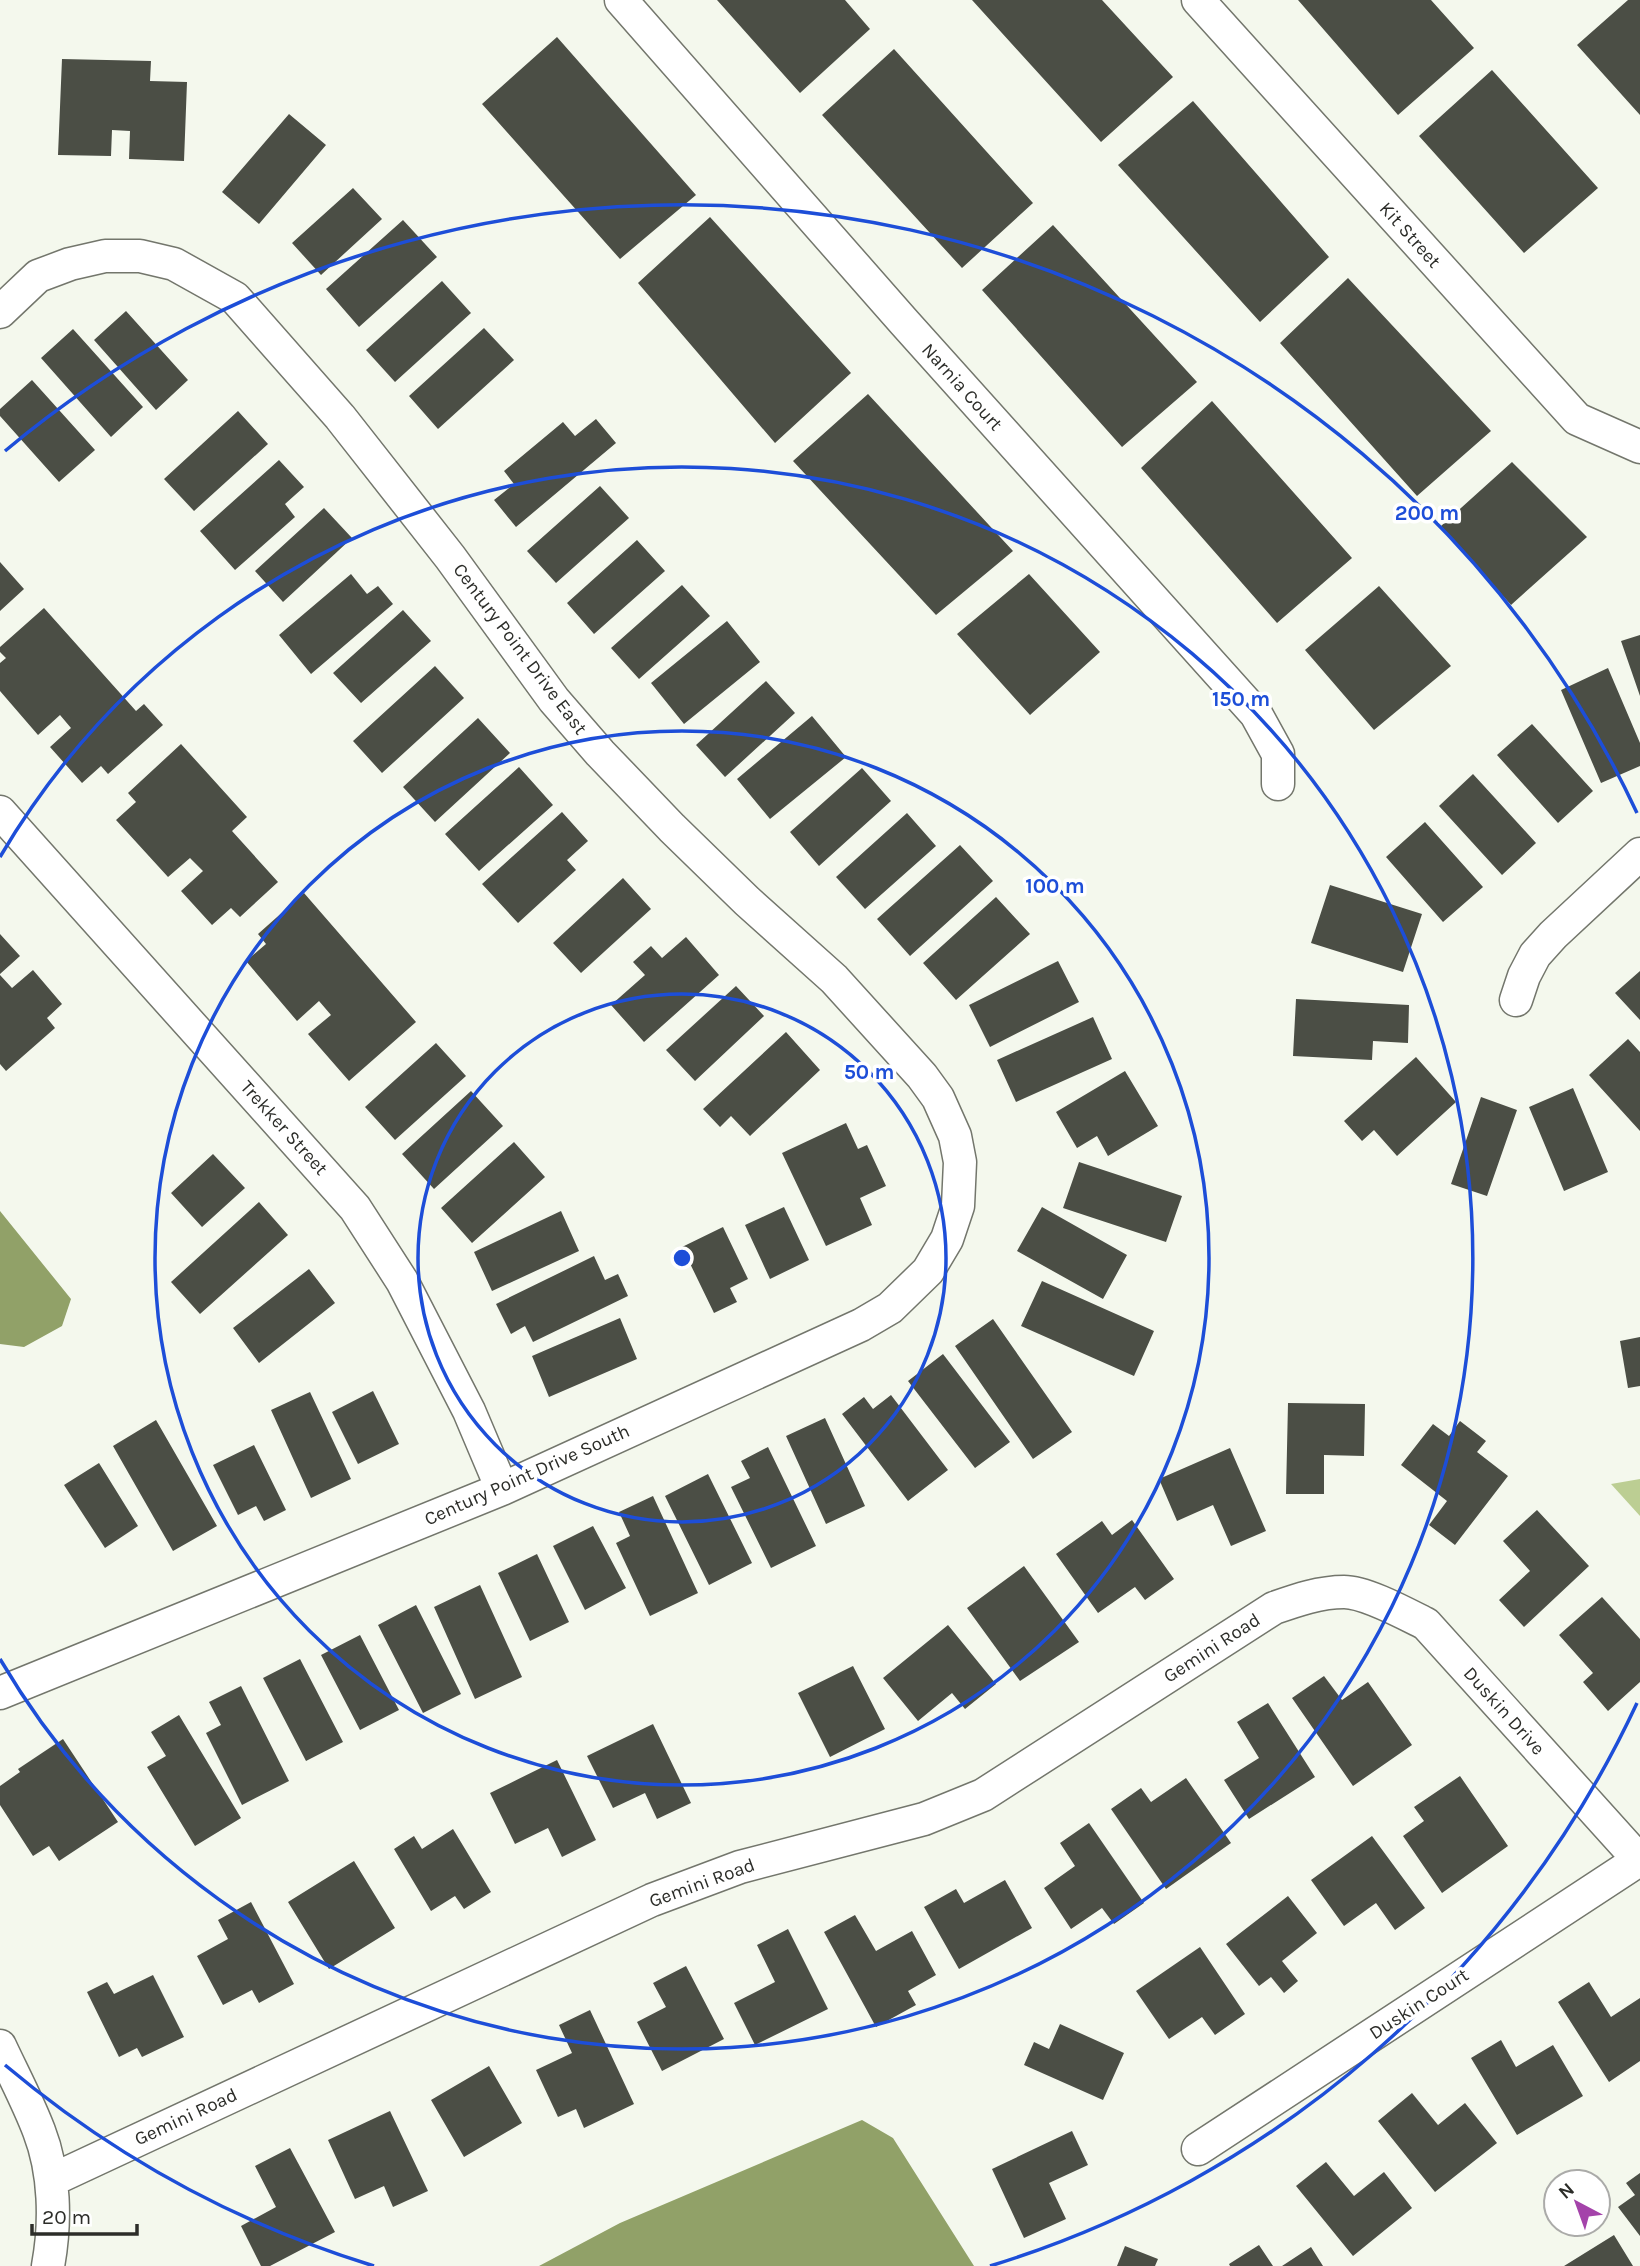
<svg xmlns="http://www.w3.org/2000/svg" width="1640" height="2266" font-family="Karla,sans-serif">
	<rect width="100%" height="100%" fill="#f4f8ed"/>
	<path fill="#bcce93" d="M 1640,1479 L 1640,1516 L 1611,1484 Z"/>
	<path fill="#91a168" d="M 0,1211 L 71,1299 L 62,1326 L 24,1347 L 0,1344 Z
		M 862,2120 L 893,2138 L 974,2266 L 539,2266 L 620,2223 Z"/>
	<path fill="#4b4e45" d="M 717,0 L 845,0 L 870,29 L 800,93 Z
		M 972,0 L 1102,0 L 1173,77 L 1101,142 Z
		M 1298,0 L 1431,0 L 1474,48 L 1398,115 Z
		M 1628,0 L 1640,0 L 1640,115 L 1577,45 Z
		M 557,37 L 696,195 L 620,259 L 482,104 Z
		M 894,49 L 1033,203 L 962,268 L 822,115 Z
		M 62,59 L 151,61 L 150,81 L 187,82 L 184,161 L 129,159 L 130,131 L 112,130 L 111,156 L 58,155 Z
		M 1492,70 L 1598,188 L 1524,253 L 1419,136 Z
		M 1193,101 L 1329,257 L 1260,322 L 1118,165 Z
		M 289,114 L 326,145 L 259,224 L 222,192 Z
		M 353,188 L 382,219 L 321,275 L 292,243 Z
		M 710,217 L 851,373 L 775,443 L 638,283 Z
		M 403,220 L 437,257 L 359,327 L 326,289 Z
		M 1053,225 L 1197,382 L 1122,447 L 982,290 Z
		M 1348,278 L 1491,431 L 1417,496 L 1280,343 Z
		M 442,281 L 471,313 L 395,382 L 366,350 Z
		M 126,311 L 188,380 L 156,410 L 94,340 Z
		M 484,328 L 514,360 L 438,429 L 409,396 Z
		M 73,329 L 143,407 L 111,437 L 41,358 Z
		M 32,380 L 95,450 L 59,482 L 0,416 L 0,409 Z
		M 868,394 L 1013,551 L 936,615 L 793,461 Z
		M 1212,401 L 1352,558 L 1277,623 L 1141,468 Z
		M 238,411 L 268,444 L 194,511 L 164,479 Z
		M 596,419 L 616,443 L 516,527 L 494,500 L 514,484 L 504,471 L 563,422 L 575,436 Z
		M 279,460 L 304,487 L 285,504 L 295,517 L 235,570 L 200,531 Z
		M 1512,462 L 1587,537 L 1511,605 L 1441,526 Z
		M 600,486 L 629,518 L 556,583 L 527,551 Z
		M 324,508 L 352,538 L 283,602 L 255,571 Z
		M 637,540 L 665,571 L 594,634 L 567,603 Z
		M 0,562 L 24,589 L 0,611 Z
		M 351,574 L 367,594 L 378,586 L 393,604 L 311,674 L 279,635 Z
		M 1029,574 L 1100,652 L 1030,715 L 957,634 Z
		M 682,585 L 710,616 L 639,679 L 611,648 Z
		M 1379,586 L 1451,666 L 1374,730 L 1305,650 Z
		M 44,608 L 136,711 L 144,704 L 163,725 L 108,774 L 101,766 L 82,783 L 50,747 L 71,728 L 60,715 L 38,735 L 0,691 L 0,663 L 6,658 L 0,652 L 0,647 Z
		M 403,610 L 431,641 L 361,703 L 333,673 Z
		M 727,621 L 760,662 L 684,724 L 651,683 Z
		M 1640,635 L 1640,696 L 1621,641 Z
		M 435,666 L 464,698 L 382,773 L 353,741 Z
		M 1608,668 L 1640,743 L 1640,766 L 1601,783 L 1561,690 Z
		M 766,681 L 795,713 L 725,777 L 696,745 Z
		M 812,716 L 846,757 L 770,819 L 737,779 Z
		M 478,718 L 510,753 L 435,822 L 403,787 Z
		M 1532,724 L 1593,791 L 1558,823 L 1497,755 Z
		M 181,744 L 247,817 L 232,831 L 278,882 L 240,917 L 231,908 L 212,925 L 181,891 L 203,871 L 190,858 L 168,877 L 116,820 L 136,802 L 128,793 Z
		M 519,767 L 553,805 L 479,871 L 445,834 Z
		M 862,768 L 891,801 L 819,866 L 790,832 Z
		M 1473,774 L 1536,843 L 1502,875 L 1439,806 Z
		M 562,812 L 588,841 L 567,860 L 576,870 L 518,923 L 482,884 Z
		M 907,813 L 936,846 L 865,909 L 836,877 Z
		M 1425,822 L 1483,887 L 1443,922 L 1386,857 Z
		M 960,845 L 993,881 L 910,956 L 877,919 Z
		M 623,878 L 651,909 L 581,973 L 553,943 Z
		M 1330,885 L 1422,914 L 1403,972 L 1311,943 Z
		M 304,893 L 416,1022 L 349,1081 L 308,1034 L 331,1015 L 319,1001 L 297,1021 L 246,961 L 266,944 L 258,934 Z
		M 996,897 L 1030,934 L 956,1000 L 923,963 Z
		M 0,934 L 20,956 L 0,974 Z
		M 686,937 L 719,975 L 644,1042 L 611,1005 L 645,975 L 633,962 L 651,946 L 662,958 Z
		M 1058,961 L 1079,1002 L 990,1047 L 969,1005 Z
		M 33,970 L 62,1004 L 47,1018 L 55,1028 L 6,1071 L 0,1064 L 0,975 L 12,988 Z
		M 1640,971 L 1640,1020 L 1615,993 Z
		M 736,986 L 764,1016 L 695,1081 L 666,1050 Z
		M 1296,999 L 1409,1005 L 1408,1043 L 1373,1041 L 1372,1060 L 1293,1056 Z
		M 1093,1017 L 1112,1059 L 1016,1102 L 997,1060 Z
		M 786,1032 L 820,1070 L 750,1136 L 731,1116 L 720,1127 L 703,1109 Z
		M 1628,1039 L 1640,1052 L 1640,1131 L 1589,1075 Z
		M 436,1043 L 466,1076 L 395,1140 L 365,1107 Z
		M 1416,1057 L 1456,1102 L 1397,1156 L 1374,1130 L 1362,1141 L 1344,1121 Z
		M 1125,1071 L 1158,1126 L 1108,1156 L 1097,1136 L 1077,1148 L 1056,1112 Z
		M 1573,1088 L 1608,1172 L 1564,1191 L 1529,1107 Z
		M 471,1091 L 503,1126 L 434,1189 L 402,1154 Z
		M 1481,1097 L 1517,1110 L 1487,1196 L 1451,1184 Z
		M 846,1123 L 858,1149 L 867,1145 L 886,1186 L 860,1198 L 872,1225 L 826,1246 L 782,1153 Z
		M 514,1142 L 545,1177 L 472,1243 L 441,1208 Z
		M 213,1154 L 245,1188 L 202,1227 L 171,1193 Z
		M 1079,1162 L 1182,1196 L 1166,1242 L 1063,1208 Z
		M 259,1202 L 288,1235 L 200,1314 L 171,1282 Z
		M 784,1207 L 809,1260 L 770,1279 L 745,1225 Z
		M 1042,1207 L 1127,1255 L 1103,1299 L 1017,1251 Z
		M 561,1211 L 579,1251 L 492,1291 L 474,1252 Z
		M 723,1227 L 748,1279 L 730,1288 L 737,1302 L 714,1313 L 682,1247 Z
		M 594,1256 L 605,1280 L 618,1274 L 628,1296 L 533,1342 L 525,1326 L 511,1334 L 496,1304 Z
		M 309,1269 L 335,1303 L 259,1363 L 233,1328 Z
		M 1042,1281 L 1154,1331 L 1134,1376 L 1021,1326 Z
		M 620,1318 L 637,1359 L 549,1397 L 532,1356 Z
		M 993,1319 L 1072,1432 L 1033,1459 L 955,1346 Z
		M 1640,1337 L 1640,1386 L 1628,1388 L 1620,1341 Z
		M 943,1354 L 1010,1442 L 975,1468 L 908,1381 Z
		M 373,1391 L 399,1444 L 358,1464 L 332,1412 Z
		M 310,1392 L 351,1479 L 311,1498 L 271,1410 Z
		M 891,1395 L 948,1470 L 908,1501 L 842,1414 L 864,1397 L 873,1409 Z
		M 1288,1403 L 1365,1404 L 1364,1456 L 1324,1455 L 1324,1494 L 1286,1494 Z
		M 825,1418 L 865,1506 L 826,1524 L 786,1436 Z
		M 156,1420 L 217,1526 L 173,1551 L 113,1446 Z
		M 1460,1421 L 1486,1441 L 1477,1452 L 1508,1476 L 1455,1545 L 1429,1525 L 1447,1501 L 1401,1465 L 1433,1424 L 1449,1436 Z
		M 254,1445 L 286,1510 L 264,1521 L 256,1506 L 238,1515 L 213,1465 Z
		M 768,1447 L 816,1546 L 771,1568 L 731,1487 L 750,1478 L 741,1461 Z
		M 1230,1448 L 1266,1531 L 1231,1546 L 1213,1505 L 1177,1521 L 1159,1479 Z
		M 99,1463 L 138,1526 L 105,1548 L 64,1485 Z
		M 708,1474 L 752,1563 L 709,1585 L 665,1496 Z
		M 653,1496 L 698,1593 L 650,1616 L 616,1543 L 630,1536 L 619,1512 Z
		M 1537,1510 L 1589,1566 L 1524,1627 L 1499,1600 L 1530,1571 L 1503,1541 Z
		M 1132,1520 L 1174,1579 L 1145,1600 L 1135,1587 L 1098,1613 L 1056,1554 L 1102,1521 L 1112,1535 Z
		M 593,1526 L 626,1588 L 585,1610 L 553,1546 Z
		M 537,1554 L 569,1622 L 530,1641 L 498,1573 Z
		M 1024,1566 L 1079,1642 L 1020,1681 L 967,1608 Z
		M 480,1585 L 522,1677 L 475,1699 L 434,1607 Z
		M 1602,1597 L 1640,1639 L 1640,1682 L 1608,1711 L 1583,1682 L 1593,1673 L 1559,1635 Z
		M 416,1605 L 461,1694 L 423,1713 L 378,1625 Z
		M 948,1625 L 996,1684 L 965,1709 L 952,1693 L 918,1721 L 883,1678 Z
		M 360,1635 L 399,1710 L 360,1730 L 321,1655 Z
		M 300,1659 L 343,1742 L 306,1761 L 263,1678 Z
		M 853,1666 L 885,1729 L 830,1757 L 798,1693 Z
		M 1324,1676 L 1342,1700 L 1368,1682 L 1412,1745 L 1353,1786 L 1292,1698 Z
		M 241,1686 L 289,1781 L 242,1805 L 206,1733 L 221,1725 L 209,1702 Z
		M 1268,1703 L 1315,1777 L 1249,1819 L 1224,1780 L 1259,1758 L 1237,1722 Z
		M 179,1715 L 241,1818 L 195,1846 L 147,1767 L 166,1756 L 151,1732 Z
		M 653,1724 L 691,1803 L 657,1819 L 645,1793 L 613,1808 L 587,1756 Z
		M 63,1739 L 118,1822 L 59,1861 L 49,1846 L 33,1856 L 0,1805 L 0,1786 L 20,1772 L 18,1769 Z
		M 557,1760 L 596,1840 L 562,1857 L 548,1828 L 515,1844 L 490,1793 Z
		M 1460,1776 L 1508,1846 L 1442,1893 L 1403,1836 L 1424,1821 L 1414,1807 Z
		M 1186,1778 L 1231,1843 L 1166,1889 L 1111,1809 L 1141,1788 L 1151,1802 Z
		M 1089,1823 L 1144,1903 L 1114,1924 L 1102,1908 L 1071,1929 L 1044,1888 L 1075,1866 L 1060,1843 Z
		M 453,1829 L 491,1892 L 464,1909 L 455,1896 L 431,1911 L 394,1849 L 414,1836 L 422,1849 Z
		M 1372,1836 L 1425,1908 L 1395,1930 L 1376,1903 L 1344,1926 L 1311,1880 Z
		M 354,1861 L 395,1928 L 329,1969 L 288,1902 Z
		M 1005,1880 L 1032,1928 L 959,1969 L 924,1907 L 956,1889 L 964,1903 Z
		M 1288,1896 L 1317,1933 L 1282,1961 L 1298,1981 L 1284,1993 L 1271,1977 L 1259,1986 L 1226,1944 Z
		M 251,1902 L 294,1984 L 259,2003 L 252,1990 L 223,2005 L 197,1956 L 228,1939 L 218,1920 Z
		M 855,1915 L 876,1951 L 912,1931 L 936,1975 L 908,1991 L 916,2005 L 876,2027 L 824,1932 Z
		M 788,1929 L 828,2009 L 755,2045 L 734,2003 L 775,1982 L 757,1945 Z
		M 1200,1947 L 1245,2014 L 1215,2035 L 1202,2017 L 1169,2039 L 1136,1991 Z
		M 686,1966 L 724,2039 L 662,2071 L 637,2022 L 666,2007 L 653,1983 Z
		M 153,1975 L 184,2037 L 142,2057 L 137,2048 L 119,2057 L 87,1992 L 107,1982 L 114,1994 Z
		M 1589,1982 L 1611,2017 L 1640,1998 L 1640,2061 L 1609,2082 L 1558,2002 Z
		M 590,2010 L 634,2104 L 584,2128 L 576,2109 L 558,2117 L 536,2070 L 572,2053 L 559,2025 Z
		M 1060,2024 L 1124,2053 L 1103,2100 L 1024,2065 L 1034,2042 L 1049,2049 Z
		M 1501,2040 L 1516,2067 L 1553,2045 L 1583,2096 L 1517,2135 L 1471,2058 Z
		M 489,2066 L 522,2123 L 464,2157 L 431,2100 Z
		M 1412,2093 L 1438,2125 L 1465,2103 L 1497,2143 L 1435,2192 L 1378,2121 Z
		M 390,2111 L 428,2191 L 393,2207 L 384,2186 L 355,2199 L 328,2140 Z
		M 1072,2131 L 1088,2165 L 1049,2183 L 1066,2219 L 1024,2238 L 992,2169 Z
		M 290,2148 L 335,2232 L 270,2266 L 261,2266 L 241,2226 L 276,2207 L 255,2166 Z
		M 1326,2162 L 1354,2196 L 1384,2172 L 1412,2208 L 1353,2256 L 1296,2186 Z
		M 1640,2173 L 1640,2236 L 1618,2207 L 1635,2195 L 1626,2183 Z
		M 1614,2235 L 1633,2266 L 1564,2266 Z
		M 1259,2245 L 1273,2266 L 1230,2266 L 1229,2264 Z
		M 1125,2246 L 1158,2259 L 1155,2266 L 1117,2266 Z
		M 1311,2247 L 1323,2266 L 1282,2266 Z"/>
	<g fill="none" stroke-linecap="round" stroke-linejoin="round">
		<defs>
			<path id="minor" d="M 621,0 L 904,322 L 1256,714 L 1278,754 L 1278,784
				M 1198,0 L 1577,419 L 1640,447
				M 0,312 L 38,276 L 70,264 L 105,256 L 140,256 L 174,264 L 235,298 L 340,417 L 450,557 L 554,700 L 600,753 L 672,828 L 747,901 L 834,979 L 922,1076 L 938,1098 L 955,1136 L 960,1162 L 958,1206 L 947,1239 L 928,1271 L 890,1308 L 861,1325 L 502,1489 L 0,1693
				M 0,812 L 355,1208 L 402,1281 L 469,1411 L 502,1489
				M 1516,1000 L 1524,976 L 1535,955 L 1553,935 L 1640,854
				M 0,2046 C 13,2074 28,2102 39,2131 C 55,2172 56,2223 48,2266
				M 1198,2149 L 1639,1860
				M 52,2180 L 652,1900 L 740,1867 L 924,1819 L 983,1795 L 1274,1608 C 1297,1600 1320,1592 1344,1592 C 1366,1592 1406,1614 1426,1624 L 1640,1861"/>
		</defs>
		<use href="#minor" stroke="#73766c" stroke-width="35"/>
		<use href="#minor" stroke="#fff" stroke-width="32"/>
	</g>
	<g fill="none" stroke="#1d4ed8" stroke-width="3.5">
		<circle cx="682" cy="1258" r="264"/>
		<circle cx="682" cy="1258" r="527"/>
		<path d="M0 857A791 791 0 1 1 0 1659"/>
		<path d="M1637 1703A1054 1054 0 0 1 990 2266M374 2266A1054 1054 0 0 1 5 2065M5 451A1054 1054 0 0 1 1637 813"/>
	</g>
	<g text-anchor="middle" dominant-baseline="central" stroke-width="7" stroke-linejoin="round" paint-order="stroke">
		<g font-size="19" fill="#2c2d29" stroke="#fff">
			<text transform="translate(1410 235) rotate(48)">Kit Street</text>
			<text transform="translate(962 387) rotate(48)">Narnia Court</text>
			<text transform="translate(520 649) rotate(53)">Century Point Drive East</text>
			<text transform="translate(284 1128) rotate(48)">Trekker Street</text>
			<text transform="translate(527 1475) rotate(-24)">Century Point Drive South</text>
			<text transform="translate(1212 1648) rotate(-33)">Gemini Road</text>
			<text transform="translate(1504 1711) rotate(48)">Duskin Drive</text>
			<text transform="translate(702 1883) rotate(-20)">Gemini Road</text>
			<text transform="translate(1419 2004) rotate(-33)">Duskin Court</text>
			<text transform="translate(186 2117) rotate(-25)">Gemini Road</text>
		</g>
	</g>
	<circle cx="682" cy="1258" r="10" fill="#1d4ed8" stroke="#fff" stroke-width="3.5"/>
	<g font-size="21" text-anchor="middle" font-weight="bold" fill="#1d4ed8" stroke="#fff" stroke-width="7" stroke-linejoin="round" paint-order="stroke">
		<text x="1427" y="520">200 m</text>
		<text x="1241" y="706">150 m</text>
		<text x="1055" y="893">100 m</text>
		<text x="869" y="1079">50 m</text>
	</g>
	<g transform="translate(1577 2203) rotate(319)"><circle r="33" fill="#ffffff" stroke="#ababa9" stroke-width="2"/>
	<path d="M0-5L12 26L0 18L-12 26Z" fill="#a443aa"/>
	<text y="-10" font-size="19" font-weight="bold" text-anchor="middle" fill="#2c2d29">N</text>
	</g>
	<path d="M32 2224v10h105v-10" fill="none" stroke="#2c2d29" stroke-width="3.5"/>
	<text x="42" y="2224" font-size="21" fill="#2c2d29" stroke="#ffffff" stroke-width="5" paint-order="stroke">20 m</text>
</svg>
